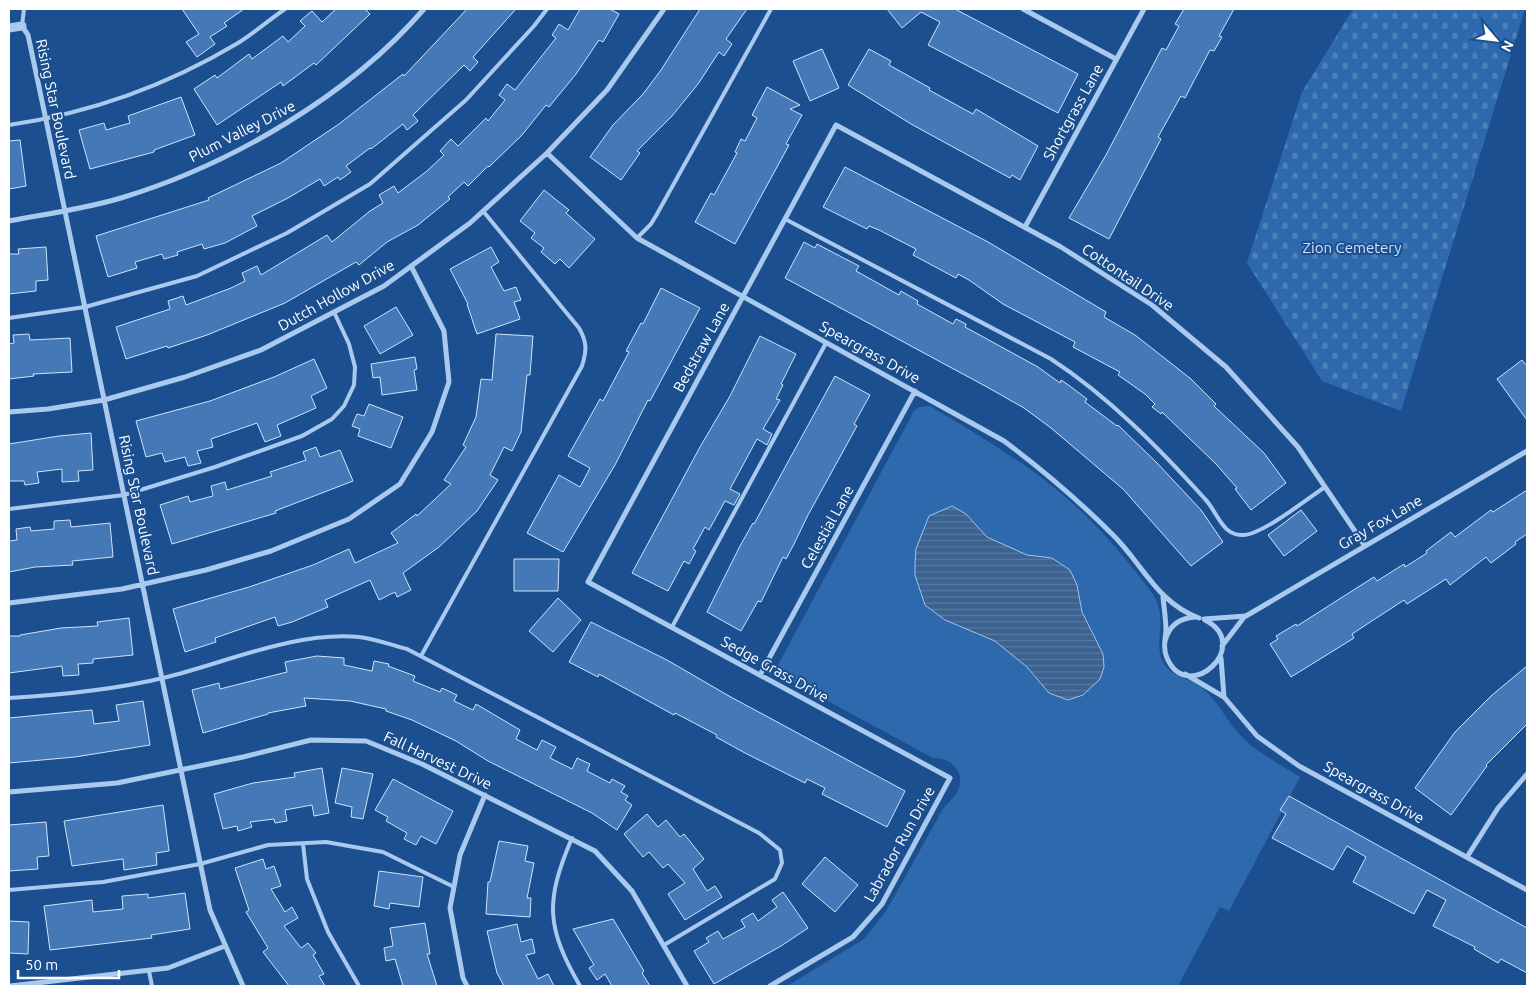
<svg xmlns="http://www.w3.org/2000/svg" width="1536" height="995" font-family="Ubuntu,sans-serif">
	<defs>
		<pattern id="cemetery-stones" width="16" height="16" patternUnits="userSpaceOnUse" patternTransform="scale(1.25)"><rect width="16" height="16" fill="#2e69ad"/><path d="M2 7V4a2 2 0 0 1 4 0v3zM10 15v-3a2 2 0 0 1 4 0v3z" fill="#4d80b9"/></pattern>
		<pattern id="water-rules" width="6" height="5" patternUnits="userSpaceOnUse" patternTransform="scale(1.25)"><rect width="6" height="5" fill="#3c6290"/><path d="M0 2.5h6" fill="none" stroke="#597aa1"/></pattern>
	</defs>
	<rect width="100%" height="100%" fill="#1b4f8f"/>
	<path fill="url(#cemetery-stones)" d="M 1353,9 L 1525,9 L 1401,411 L 1322,381 L 1247,263 L 1302,92 Z"/>
	<path fill="#2e69ad" d="M 930,406 C 973,432 1018,458 1057,490 C 1092,518 1123,555 1150,590 C 1171,617 1152,642 1163,662 C 1171,678 1188,677 1200,686 C 1219,701 1227,723 1244,739 C 1258,753 1283,766 1300,777 L 1229,911 L 1220,907 L 1178,986 L 787,986 L 864,939 L 886,911 L 943,809 C 948,803 955,797 958,790 C 966,772 951,757 933,758 L 787,679 L 779,674 L 778,665 L 914,411 L 919,407 Z"/>
	<path fill="url(#water-rules)" stroke="#9cc4f0" d="M 952,506 L 966,514 L 987,537 L 1027,555 L 1052,558 L 1070,570 L 1077,585 L 1082,612 L 1103,654 L 1104,667 L 1100,679 L 1083,695 L 1068,700 L 1049,693 L 1027,667 L 995,641 L 945,620 L 925,605 L 915,575 L 915,563 L 916,549 L 929,516 Z"/>
	<path fill="#4478b7" stroke="#cfe3fa" d="M 182,9 L 244,9 L 224,23 L 227,26 L 210,37 L 215,44 L 197,57 L 186,42 L 199,34 Z
		M 336,9 L 365,9 L 370,14 L 316,65 L 314,63 L 283,86 L 281,82 L 217,125 L 194,89 L 215,75 L 217,78 L 249,54 L 252,59 L 283,36 L 288,42 L 305,26 L 300,21 L 312,11 L 322,22 Z
		M 467,9 L 516,9 L 473,57 L 478,62 L 470,71 L 464,65 L 413,115 L 418,121 L 407,130 L 403,124 L 371,149 L 370,148 L 346,166 L 351,172 L 340,180 L 338,177 L 324,186 L 320,179 L 288,198 L 252,216 L 257,226 L 225,243 L 204,249 L 202,244 L 177,252 L 178,255 L 164,259 L 162,254 L 135,262 L 137,268 L 108,277 L 96,236 L 209,200 L 208,198 L 281,163 L 339,124 L 403,74 L 404,76 Z
		M 580,9 L 610,9 L 619,14 L 603,42 L 599,40 L 576,74 L 549,107 L 546,105 L 522,135 L 489,167 L 488,166 L 468,186 L 464,182 L 448,197 L 450,199 L 418,225 L 387,242 L 359,265 L 356,262 L 285,303 L 207,335 L 168,348 L 167,346 L 126,359 L 116,327 L 170,309 L 168,301 L 183,296 L 186,305 L 231,288 L 245,281 L 242,273 L 257,266 L 261,275 L 327,235 L 332,242 L 370,211 L 383,203 L 379,195 L 394,186 L 398,193 L 427,171 L 444,155 L 440,151 L 451,139 L 458,146 L 486,118 L 488,121 L 505,100 L 499,95 L 507,84 L 515,90 L 556,38 L 552,35 L 559,24 L 568,30 Z
		M 700,9 L 747,9 L 726,39 L 732,44 L 724,56 L 719,52 L 698,84 L 672,116 L 637,151 L 640,153 L 621,180 L 590,157 L 613,125 L 643,94 L 661,70 Z
		M 887,9 L 955,9 L 1078,74 L 1058,113 L 928,45 L 940,22 L 921,12 L 902,28 Z
		M 1184,9 L 1234,9 L 1219,36 L 1222,37 L 1214,51 L 1210,50 L 1185,98 L 1181,96 L 1158,137 L 1161,139 L 1109,239 L 1069,218 L 1106,155 L 1162,48 L 1166,50 L 1179,26 L 1175,24 Z
		M 822,49 L 839,88 L 810,101 L 793,61 Z
		M 869,49 L 891,61 L 889,65 L 930,88 L 929,90 L 973,114 L 976,109 L 1038,146 L 1020,180 L 1012,175 L 1010,178 L 911,124 L 848,85 Z
		M 767,87 L 800,105 L 790,109 L 802,115 L 786,144 L 789,145 L 735,244 L 695,222 L 711,193 L 714,195 L 737,153 L 735,152 L 741,139 L 745,141 L 757,118 L 752,115 Z
		M 181,97 L 195,135 L 154,150 L 154,152 L 90,169 L 79,130 L 104,123 L 106,130 L 130,123 L 128,116 Z
		M 20,140 L 26,186 L 9,189 L 9,141 Z
		M 845,167 L 988,242 L 1106,312 L 1104,317 L 1135,335 L 1191,379 L 1216,404 L 1214,406 L 1264,453 L 1286,483 L 1251,510 L 1235,489 L 1237,488 L 1216,464 L 1162,412 L 1161,414 L 1152,407 L 1155,404 L 1145,394 L 1118,375 L 1120,372 L 1073,347 L 1075,342 L 1003,304 L 969,280 L 958,274 L 956,278 L 913,255 L 916,249 L 879,230 L 869,226 L 867,229 L 823,207 Z
		M 544,190 L 569,210 L 566,213 L 595,239 L 569,268 L 560,259 L 555,264 L 541,252 L 544,248 L 531,238 L 535,233 L 520,221 Z
		M 804,242 L 815,248 L 817,244 L 836,254 L 859,266 L 856,271 L 899,295 L 901,291 L 918,301 L 917,304 L 953,324 L 956,319 L 966,324 L 965,327 L 1038,367 L 1060,383 L 1061,380 L 1067,384 L 1087,399 L 1085,402 L 1117,426 L 1118,425 L 1158,464 L 1201,510 L 1223,542 L 1191,566 L 1123,489 L 1051,428 L 1024,408 L 987,387 L 785,278 Z
		M 46,247 L 48,280 L 36,281 L 36,291 L 9,294 L 9,254 L 19,254 L 18,249 Z
		M 491,247 L 499,262 L 491,267 L 504,291 L 516,287 L 521,300 L 514,302 L 520,319 L 477,334 L 467,304 L 468,304 L 450,269 Z
		M 661,288 L 700,308 L 650,401 L 648,400 L 615,465 L 563,552 L 527,533 L 559,475 L 580,487 L 590,468 L 568,456 L 600,399 L 603,401 L 629,352 L 626,351 L 641,323 L 643,324 Z
		M 396,307 L 413,335 L 380,354 L 364,326 Z
		M 29,334 L 30,340 L 70,338 L 72,372 L 33,374 L 34,376 L 9,379 L 9,344 L 14,343 L 13,335 Z
		M 496,334 L 533,336 L 530,375 L 527,375 L 521,432 L 512,451 L 504,447 L 490,475 L 498,480 L 477,511 L 439,547 L 403,573 L 411,590 L 397,597 L 395,592 L 379,600 L 370,580 L 325,600 L 328,607 L 292,622 L 278,626 L 275,617 L 215,638 L 216,642 L 185,652 L 173,609 L 249,587 L 313,565 L 349,549 L 355,563 L 398,543 L 391,533 L 416,514 L 417,516 L 451,484 L 444,480 L 466,447 L 463,445 L 476,417 L 481,379 L 492,380 Z
		M 760,336 L 796,354 L 781,384 L 783,385 L 776,399 L 780,400 L 763,429 L 772,434 L 767,445 L 757,439 L 730,489 L 740,494 L 734,505 L 725,501 L 709,530 L 705,527 L 693,549 L 696,551 L 689,564 L 684,561 L 668,591 L 632,573 L 700,447 L 730,396 Z
		M 415,357 L 417,369 L 414,370 L 417,390 L 382,395 L 380,377 L 373,378 L 371,364 Z
		M 314,359 L 327,388 L 311,396 L 316,408 L 277,425 L 281,436 L 265,442 L 257,423 L 211,439 L 213,447 L 197,451 L 201,463 L 188,466 L 185,457 L 165,462 L 162,453 L 146,457 L 136,421 L 210,401 L 274,377 Z
		M 1522,360 L 1527,366 L 1527,420 L 1497,379 Z
		M 835,376 L 870,395 L 854,424 L 857,426 L 808,515 L 793,546 L 786,559 L 783,557 L 761,602 L 758,601 L 741,631 L 707,612 L 740,546 L 753,523 L 754,524 Z
		M 369,404 L 403,417 L 391,448 L 358,436 L 360,429 L 352,426 L 357,414 L 364,416 Z
		M 91,433 L 93,470 L 78,471 L 79,481 L 62,482 L 62,469 L 37,472 L 39,483 L 25,485 L 24,481 L 9,481 L 9,444 L 59,436 Z
		M 316,447 L 320,457 L 340,450 L 353,481 L 275,511 L 276,513 L 172,544 L 160,505 L 188,496 L 190,502 L 213,496 L 211,486 L 225,482 L 227,490 L 272,476 L 270,472 L 306,460 L 303,452 Z
		M 1527,490 L 1527,534 L 1515,542 L 1516,544 L 1491,563 L 1486,557 L 1450,585 L 1446,579 L 1407,604 L 1404,600 L 1352,634 L 1354,638 L 1291,677 L 1270,644 L 1278,639 L 1276,636 L 1296,624 L 1297,626 L 1374,577 L 1377,581 L 1404,564 L 1405,567 L 1427,553 L 1426,551 L 1451,532 L 1455,537 L 1491,510 L 1493,512 Z
		M 1301,510 L 1317,531 L 1284,556 L 1268,535 Z
		M 70,520 L 71,527 L 110,523 L 113,557 L 72,561 L 73,565 L 35,567 L 9,572 L 9,541 L 17,540 L 16,529 L 30,527 L 31,531 L 54,529 L 54,521 Z
		M 514,559 L 559,559 L 558,591 L 514,591 Z
		M 558,598 L 581,620 L 553,652 L 529,631 Z
		M 129,618 L 133,655 L 93,659 L 93,663 L 78,664 L 79,675 L 63,676 L 62,666 L 9,673 L 9,636 L 20,636 L 20,635 L 61,628 L 98,626 L 97,622 Z
		M 591,622 L 667,660 L 729,696 L 905,791 L 887,827 L 822,794 L 825,788 L 807,779 L 805,783 L 745,753 L 716,737 L 717,735 L 675,713 L 674,715 L 599,674 L 598,677 L 569,662 Z
		M 317,656 L 344,658 L 344,665 L 372,671 L 374,661 L 389,664 L 388,666 L 415,676 L 413,681 L 440,692 L 442,688 L 457,695 L 454,701 L 473,710 L 476,704 L 520,730 L 516,739 L 537,750 L 542,740 L 556,747 L 550,758 L 572,769 L 577,758 L 590,764 L 587,771 L 610,783 L 612,779 L 625,786 L 621,792 L 628,796 L 625,800 L 632,805 L 617,830 L 592,813 L 488,761 L 456,741 L 412,720 L 386,711 L 386,709 L 350,701 L 304,698 L 306,706 L 268,713 L 268,714 L 203,733 L 192,690 L 219,683 L 220,689 L 287,672 L 285,662 Z
		M 1527,666 L 1527,724 L 1486,765 L 1487,766 L 1451,815 L 1415,788 L 1455,732 L 1491,696 Z
		M 143,701 L 150,745 L 75,757 L 9,763 L 9,718 L 92,710 L 94,724 L 119,721 L 116,705 Z
		M 322,768 L 329,813 L 314,816 L 312,805 L 285,810 L 287,821 L 275,823 L 274,819 L 250,822 L 252,827 L 238,831 L 237,826 L 223,829 L 214,794 L 253,783 L 295,777 L 294,773 Z
		M 342,768 L 373,774 L 363,819 L 351,817 L 352,807 L 335,803 Z
		M 393,779 L 453,811 L 436,844 L 421,836 L 416,845 L 404,839 L 407,833 L 386,821 L 388,817 L 375,810 Z
		M 1289,796 L 1527,928 L 1527,973 L 1501,959 L 1498,963 L 1474,949 L 1475,947 L 1433,926 L 1446,900 L 1427,890 L 1414,914 L 1353,882 L 1366,857 L 1347,846 L 1333,870 L 1272,838 L 1286,814 L 1280,810 Z
		M 163,805 L 169,851 L 156,853 L 157,865 L 124,870 L 123,859 L 72,866 L 64,821 Z
		M 647,814 L 658,827 L 666,820 L 680,837 L 684,834 L 704,859 L 693,869 L 707,891 L 715,886 L 722,897 L 685,920 L 668,894 L 685,883 L 668,864 L 663,868 L 649,852 L 643,857 L 624,834 Z
		M 46,822 L 49,856 L 37,857 L 38,869 L 9,871 L 9,825 Z
		M 499,841 L 528,846 L 525,861 L 534,863 L 527,898 L 531,898 L 530,917 L 486,914 L 488,882 L 490,882 Z
		M 825,857 L 858,885 L 835,912 L 802,884 Z
		M 263,859 L 266,869 L 274,866 L 281,886 L 271,889 L 285,912 L 292,907 L 298,918 L 284,926 L 301,948 L 308,943 L 316,953 L 313,955 L 324,974 L 319,976 L 325,986 L 289,986 L 263,952 L 268,948 L 246,912 L 249,910 L 235,868 Z
		M 379,871 L 423,877 L 419,907 L 390,903 L 389,909 L 374,906 Z
		M 783,892 L 808,928 L 781,946 L 714,984 L 694,951 L 709,942 L 706,938 L 718,931 L 723,939 L 745,927 L 741,920 L 753,913 L 758,921 L 777,907 L 772,900 Z
		M 185,893 L 190,929 L 151,935 L 152,938 L 50,950 L 44,906 L 92,900 L 93,912 L 123,909 L 122,896 L 148,894 L 148,898 Z
		M 613,919 L 644,971 L 642,973 L 650,986 L 612,986 L 605,974 L 597,980 L 589,968 L 594,965 L 573,929 Z
		M 9,921 L 29,922 L 28,954 L 9,953 Z
		M 425,923 L 430,954 L 427,954 L 437,986 L 403,986 L 395,959 L 386,961 L 384,948 L 393,946 L 390,928 Z
		M 517,924 L 521,942 L 532,939 L 535,953 L 526,955 L 538,979 L 548,974 L 554,986 L 504,986 L 497,973 L 487,931 Z"/>
	<g fill="none" stroke-linecap="round" stroke-linejoin="round">
		<path stroke="#a9c9ee" stroke-width="4" d="M 22,26 L 24,9
			M 9,125 C 90,113 168,85 238,43 C 254,33 269,20 285,9
			M 785,219 L 1051,359 C 1109,397 1158,447 1205,499 C 1217,511 1222,537 1244,535 C 1263,534 1307,499 1325,487
			M 637,238 L 651,224 L 657,214 L 771,9
			M 9,318 L 85,307 L 197,276 L 287,233 L 370,184 L 466,100 L 534,26 L 547,9
			M 9,509 L 124,495 L 215,467 L 302,436 L 332,419 L 344,406 L 354,385 L 355,367 L 349,344 L 334,312
			M 672,627 L 826,343
			M 421,656 L 582,366 C 587,350 587,342 579,328 L 483,211
			M 9,698 C 60,695 113,690 163,678 C 226,663 294,631 359,637 C 375,639 392,645 407,649 L 759,833 L 780,850 L 782,863 L 775,879 L 664,945
			M 572,838 C 545,901 546,927 580,986
			M 303,844 L 307,879 L 328,932 L 359,986
			M 9,890 L 103,882 L 200,864 L 268,845 L 326,842 L 383,852 L 454,887
			M 149,971 L 152,986"/>
		<path stroke="#a9c9ee" stroke-width="5" d="M 1023,9 L 1116,59
			M 22,26 L 28,35 L 46,120 L 210,910 L 243,986
			M 547,153 L 637,238 L 1004,441 C 1043,470 1078,500 1112,534 C 1142,563 1157,603 1199,618
			M 9,221 C 46,214 84,209 121,198 C 230,165 349,96 424,9
			M 1025,227 L 1144,9
			M 9,412 L 48,409 L 104,400 L 185,377 L 261,350 L 384,286 L 470,223 L 547,153 L 607,90 L 664,9
			M 1163,597 C 1164,608 1166,620 1166,631 C 1165,640 1163,649 1167,658 C 1188,706 1254,645 1205,620
			M 9,603 L 122,589 L 206,570 L 271,551 L 349,519 L 400,484 L 432,432 L 449,382 L 444,331 L 411,266
			M 1204,619 L 1246,616 L 1527,451
			M 1165,641 C 1169,626 1179,618 1195,617
			M 1222,646 L 1245,616
			M 1221,658 L 1224,697
			M 1185,674 L 1224,697 L 1257,736 L 1299,766 L 1527,890
			M 760,675 L 915,391
			M 9,792 L 117,783 L 243,757 L 311,740 L 366,741 L 422,764 L 595,851 L 632,891 L 687,986
			M 1467,857 L 1498,808 L 1527,774
			M 10,986 L 168,968 L 225,946
			M 467,986 L 463,978 L 450,908 L 460,855 L 485,795
			M 770,986 L 853,937 L 882,904 L 950,778 L 588,582 L 836,125 L 1061,247 L 1152,305 L 1226,367 L 1298,447 L 1365,546"/>
		<path stroke="#a9c9ee" stroke-width="9" d="M 9,28 L 22,26"/>
	</g>
	<g text-anchor="middle" dominant-baseline="central" stroke-width="4" stroke-linejoin="round" paint-order="stroke">
		<g font-size="15" fill="#fff" stroke="#1b4f8f">
			<text transform="translate(56 109) rotate(78)">Rising Star Boulevard</text>
			<text transform="translate(1073 112) rotate(-61)">Shortgrass Lane</text>
			<text transform="translate(242 131) rotate(-27)">Plum Valley Drive</text>
			<text transform="translate(1128 277) rotate(34)">Cottontail Drive</text>
			<text transform="translate(336 295) rotate(-29)">Dutch Hollow Drive</text>
			<text transform="translate(701 347) rotate(-61)">Bedstraw Lane</text>
			<text transform="translate(870 352) rotate(29)">Speargrass Drive</text>
			<text transform="translate(139 505) rotate(78)">Rising Star Boulevard</text>
			<text transform="translate(1380 522) rotate(-30)">Gray Fox Lane</text>
			<text transform="translate(827 527) rotate(-61)">Celestial Lane</text>
			<text transform="translate(775 669) rotate(29)">Sedge Grass Drive</text>
			<text transform="translate(438 760) rotate(25)">Fall Harvest Drive</text>
			<text transform="translate(1374 792) rotate(29)">Speargrass Drive</text>
			<text transform="translate(899 844) rotate(-61)">Labrador Run Drive</text>
		</g>
		<g font-size="15" fill="#cfe3fa" stroke="#1b4f8f">
			<text x="1352" y="247">Zion Cemetery</text>
		</g>
	</g>
	<rect width="1536" height="995" fill="none" stroke="#ffffff" stroke-width="20"/>
	<g transform="translate(1496 40) rotate(118)" stroke="#1b4f8f" stroke-width="4" paint-order="stroke">
	<path d="M0-4L9 19L0 12L-9 19Z" fill="#ffffff"/>
	<text y="-8" font-size="14" font-weight="bold" text-anchor="middle" fill="#ffffff">N</text>
	</g>
	<path d="M18 970v8h101v-8" fill="none" stroke="#ffffff" stroke-width="2.5"/>
	<text x="25" y="970" font-size="15" fill="#ffffff" stroke="#1b4f8f" stroke-width="4" paint-order="stroke">50 m</text>
</svg>
